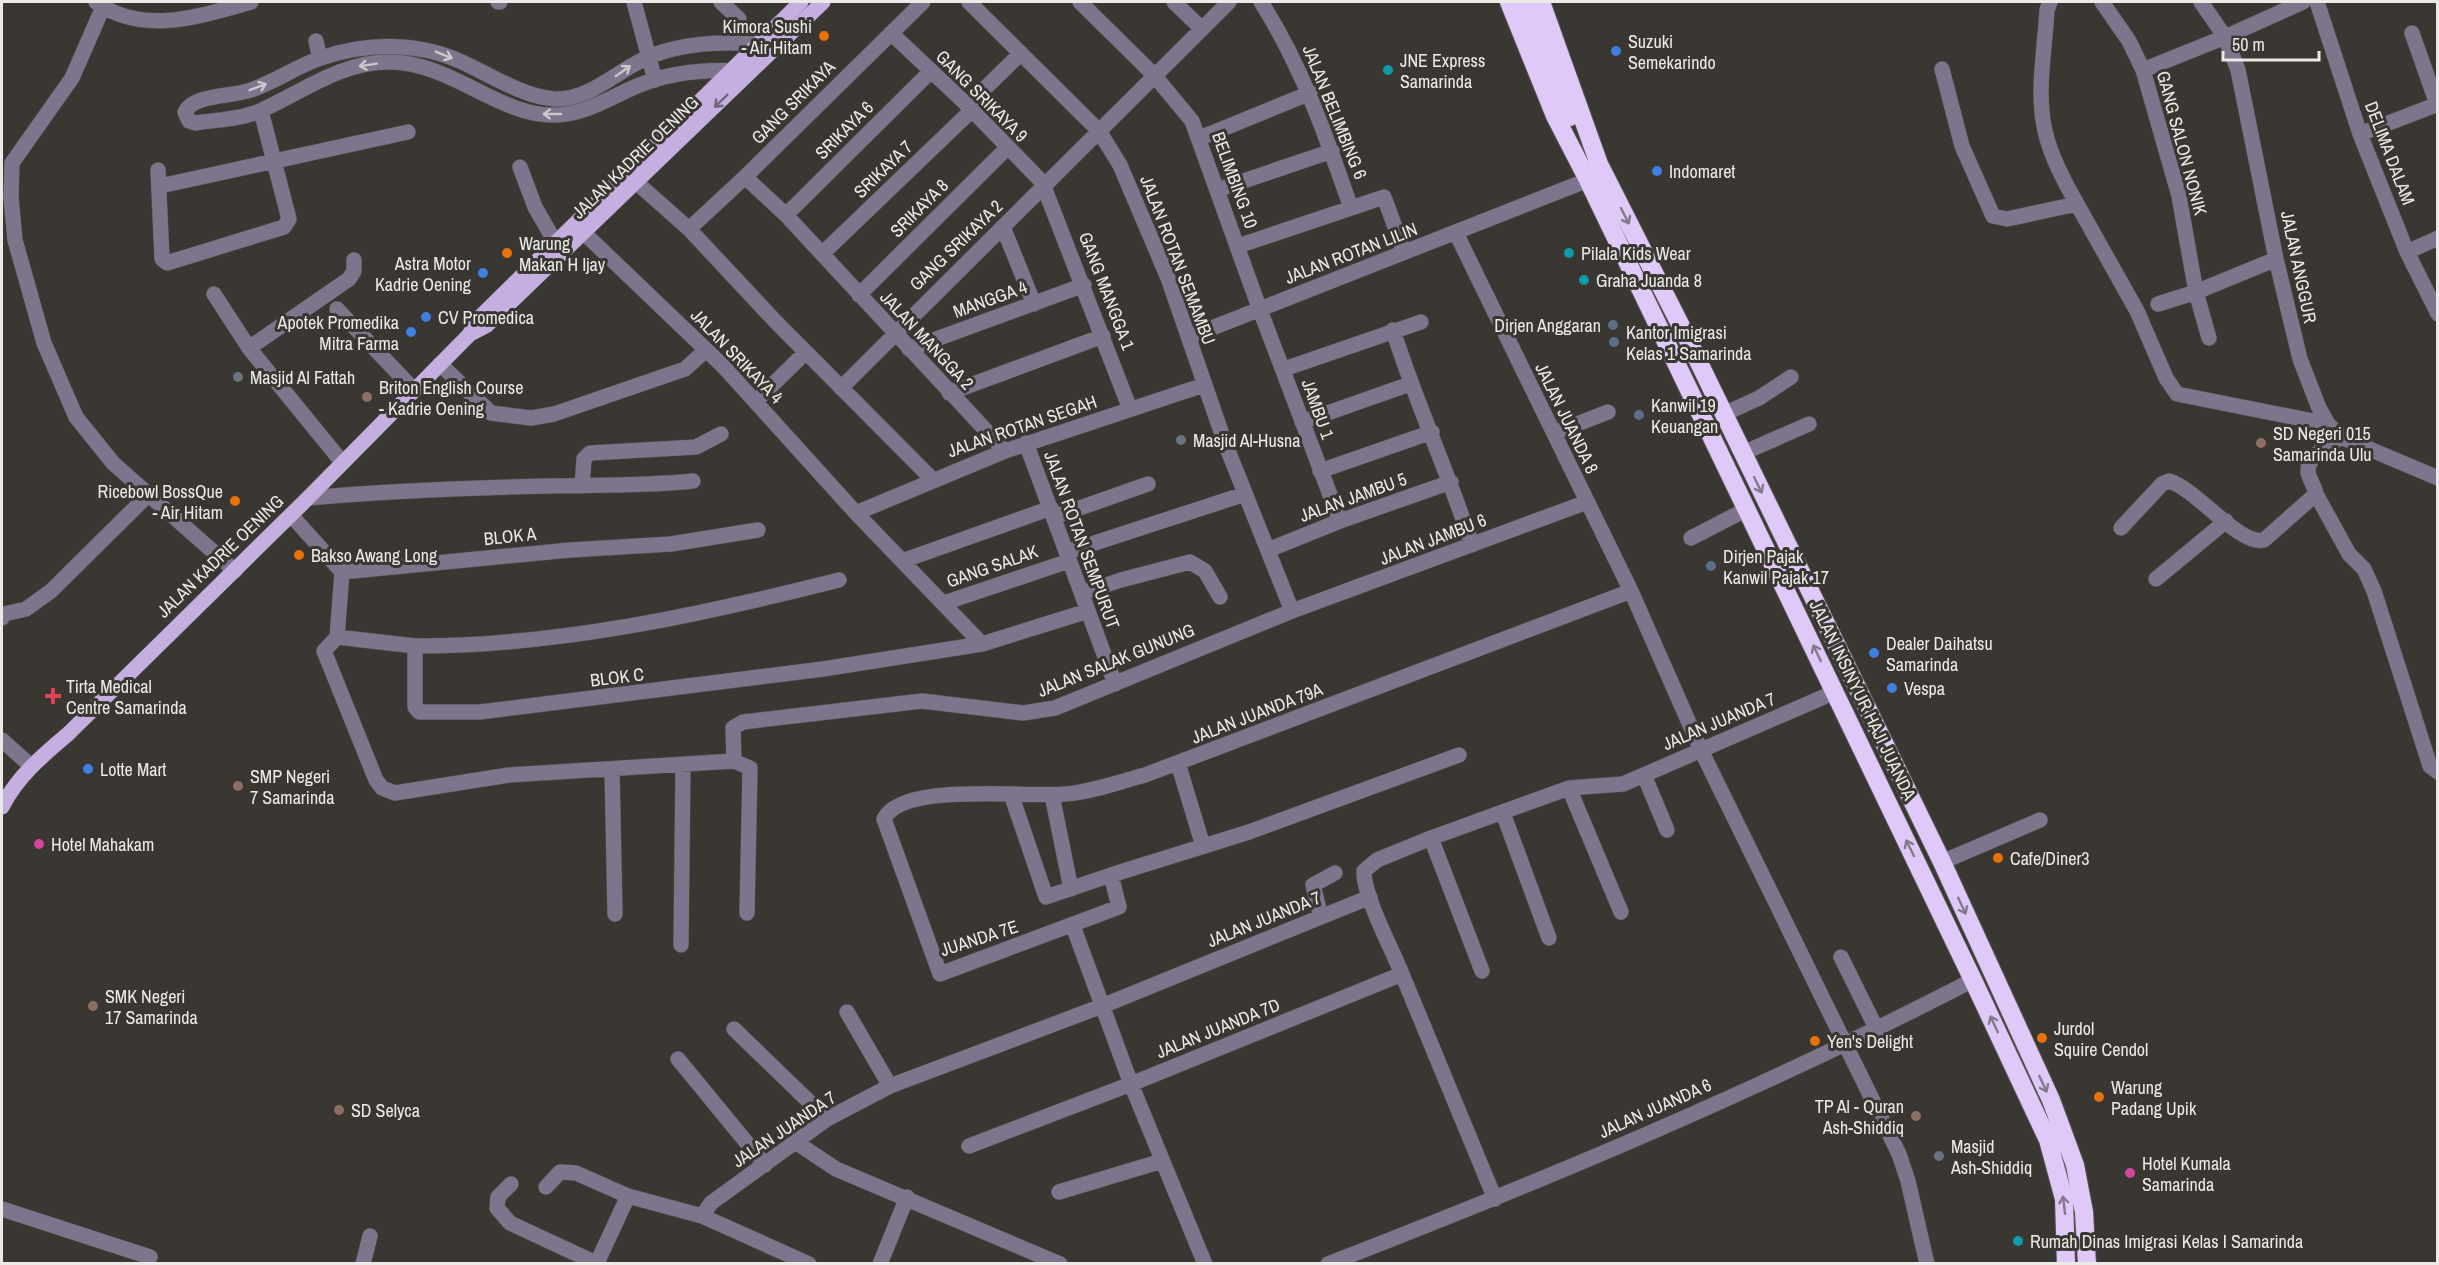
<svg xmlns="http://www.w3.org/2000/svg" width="2439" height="1265" font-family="'Archivo Narrow',sans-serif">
	<rect width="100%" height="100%" fill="#3a3733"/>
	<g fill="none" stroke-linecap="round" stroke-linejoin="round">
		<defs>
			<path id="minor" d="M 96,2 C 143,36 201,16 251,2
				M 498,2 L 500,2
				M 634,2 L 655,80
				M 721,2 L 739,19
				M 969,2 L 1099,131 L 1120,165 L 1168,278 L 1225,443 L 1292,611
				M 1080,2 L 1154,75 L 1192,121 L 1260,310 L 1340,521
				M 1174,2 L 1202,29
				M 1261,2 C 1302,66 1326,136 1351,208
				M 2102,2 L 2129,41 L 2143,70 L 2179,196 L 2196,292 L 2209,338
				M 2201,2 L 2225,37 L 2238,70 L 2276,259 L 2300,359 L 2319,408 L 2328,424 L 2341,437 L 2438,478
				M 2317,2 L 2360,134 L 2407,252 L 2438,314
				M 103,7 L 72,78 L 12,163 L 11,197 L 15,240 L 44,343 L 76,417 L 113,463 L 235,571
				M 891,33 L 963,101 L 1046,186
				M 2412,33 L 2437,104
				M 316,41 L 320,58
				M 1942,69 L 1962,146 L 1993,216 L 2007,219 L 2077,204 C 2064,181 2051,157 2045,131 C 2036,92 2045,49 2047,10 L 2050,2
				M 2143,70 L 2225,37 L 2303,2
				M 740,71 C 705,69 670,72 637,86 C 611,97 586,114 556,115 C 499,117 452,62 389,62 C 341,62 304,91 262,110 C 243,119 216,120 195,123 L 189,121 L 185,112 C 194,94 231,97 251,90 C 275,82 297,66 321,58 C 367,42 418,42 462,62 C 490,75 524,97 555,99 C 585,100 608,79 633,65 C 669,43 715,41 756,44
				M 967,106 L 1021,53
				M 2360,134 L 2438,104
				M 1200,138 L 1310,93
				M 520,167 L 535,207 L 555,242
				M 158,170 L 162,259 L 167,263 L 284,227 L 289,219 L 261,111
				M 627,174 L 689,229 L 776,322 L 932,479
				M 745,177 L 786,215 L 1005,451
				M 160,186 L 408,132
				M 1044,187 L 1130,409
				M 1217,190 L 1332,151
				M 2077,204 L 2137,311 L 2166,378 L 2177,394 L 2328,424
				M 786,215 L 930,72
				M 1003,227 L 1034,304
				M 689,229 L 745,177 L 923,2
				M 584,233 L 723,366 L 856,513 L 982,644
				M 1456,233 L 1631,591 L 1701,750 L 1899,1154 L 1908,1181 L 1927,1264
				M 1238,246 L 1384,197 L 1402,246
				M 2407,252 L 2438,238
				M 822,254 L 971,111
				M 214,294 L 249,348 L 342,462
				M 859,295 L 1007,148
				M 2158,304 L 2196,292 L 2276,259
				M 337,309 L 414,390
				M 1393,330 C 1416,403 1448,472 1472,545
				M 1189,337 L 1588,180
				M 249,348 L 349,279 L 354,271 L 354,260
				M 909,349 L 1084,285
				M 440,364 L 491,413 L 531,418 L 554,414 L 685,369 L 706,350
				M 1284,369 L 1421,322
				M 841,388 L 1229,2
				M 949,393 L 1103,336
				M 756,401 L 806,352
				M 1724,414 L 1759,398 L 1791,377
				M 1302,422 L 1410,384
				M 1554,433 L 1608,412
				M 1026,443 L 1115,684
				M 1743,453 L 1809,424
				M 1320,471 L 1432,432
				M 582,486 L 584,459 L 590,453 L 696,447 L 721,434
				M 2316,494 L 2349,554 L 2364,569 L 2374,591 L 2430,766 L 2438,772
				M 308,498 C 387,491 467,488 547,486 C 596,485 644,486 693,481
				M 856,513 L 1005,451 L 1204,385
				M 291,515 L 342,572 L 570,550 L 671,544 L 758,530
				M 1054,517 L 1148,484
				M 2121,528 L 2162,484 L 2169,481 C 2197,489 2239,546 2264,540 L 2316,494 C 2315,486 2308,478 2308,471 C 2307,456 2331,444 2341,437
				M 1691,538 L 1747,509
				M 1268,550 L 1340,521 L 1451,482
				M 1067,552 L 1245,494
				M 902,561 L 1051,508
				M 2156,579 L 2226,521
				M 1082,593 L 1121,580 L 1190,562 L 1205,571 L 1220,597
				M 944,603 L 1069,561
				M 2,618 L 4,614 L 26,609 L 51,591 L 150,493
				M 337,637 L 342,572
				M 415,646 C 558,646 700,615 839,580
				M 2,740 L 31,766
				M 734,761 L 733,728 L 743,722 L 922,701 L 1023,713 L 1055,708 L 1292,611 L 1587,502
				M 1178,763 L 1203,846
				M 612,769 L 615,914
				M 1644,775 L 1667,830
				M 1569,788 L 1621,912
				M 1011,794 L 1046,897 L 1111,875 L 1119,907 L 940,974 L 884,819 C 902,781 1028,798 1065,794 C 1092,792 1119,782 1145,775 L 1631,591
				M 1052,795 L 1071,889
				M 1503,813 L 1549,938
				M 1431,838 L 1482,971
				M 1942,862 L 2040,820
				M 1111,875 L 1249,832 L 1459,755
				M 747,913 L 750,768 L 734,761 L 509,775 L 395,793 L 382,788 L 376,780 L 324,651 L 337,637 L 415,646 L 415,707 L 419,712 L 480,712 L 823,669 L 982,644 L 1088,611
				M 1321,917 L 1313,885 L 1335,873
				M 1073,926 L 1131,1084 L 1205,1264
				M 681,945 L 683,766
				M 1841,957 L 1877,1030
				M 1402,974 L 1495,1199
				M 847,1012 L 890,1086
				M 734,1029 L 827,1119
				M 678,1059 L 765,1165
				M 797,1143 L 836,1169 L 1060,1264
				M 969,1146 L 1131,1084 L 1402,974 C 1392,949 1363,895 1364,871 L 1377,860 L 1431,838 L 1569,788 L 1623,784 L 1835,692
				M 511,1184 L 498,1197 L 497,1208 L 510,1223 L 598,1264
				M 546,1187 L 560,1172 L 576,1173 L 628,1196 L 702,1216 L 809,1264
				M 1059,1192 L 1162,1161
				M 2,1209 L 150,1257
				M 702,1216 L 711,1203 L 827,1119 L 890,1086 L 1102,1006 L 1370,897
				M 597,1263 L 628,1196
				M 363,1264 L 370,1236
				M 880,1264 L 907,1197
				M 1328,1264 C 1548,1179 1765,1088 1973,980"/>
			<path id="major" d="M 470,334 L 487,325 L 823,2
				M 2,807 C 17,777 42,756 68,734 L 308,498 L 469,335 L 480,317 L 801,2"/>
			<path id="highway" d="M 1509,2 L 1555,116 L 1588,180 L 1973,980 L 2048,1140 L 2064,1199 L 2066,1264
				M 1524,2 L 1570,117
				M 1541,2 L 1599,164 L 1687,338 L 1942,862 L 2051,1100 L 2075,1165 L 2084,1212 L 2087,1264"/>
		</defs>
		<use href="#minor" stroke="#565450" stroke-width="16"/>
		<use href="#major" stroke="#565450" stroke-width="16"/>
		<use href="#highway" stroke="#565450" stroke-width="20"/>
		<use href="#minor" stroke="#7e748c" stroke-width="15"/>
		<use href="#major" stroke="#c4afe0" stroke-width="15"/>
		<use href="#highway" stroke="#dec9f8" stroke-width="18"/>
	</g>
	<defs><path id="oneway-shaft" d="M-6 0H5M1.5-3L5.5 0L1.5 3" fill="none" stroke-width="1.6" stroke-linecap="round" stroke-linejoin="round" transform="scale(1.5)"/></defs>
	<g stroke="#cbc7cc">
		<use href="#oneway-shaft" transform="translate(444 55) rotate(22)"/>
		<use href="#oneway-shaft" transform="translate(368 65) rotate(171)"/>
		<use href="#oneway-shaft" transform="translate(623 71) rotate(-35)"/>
		<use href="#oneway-shaft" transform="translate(258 87) rotate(-21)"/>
		<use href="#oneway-shaft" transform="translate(552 114) rotate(180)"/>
	</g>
	<use stroke="#716778" href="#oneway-shaft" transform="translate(721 101) rotate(136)"/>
	<g stroke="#84798c">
		<use href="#oneway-shaft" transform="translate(1625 216) rotate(63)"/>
		<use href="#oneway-shaft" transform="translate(1758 485) rotate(64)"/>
		<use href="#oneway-shaft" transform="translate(1817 653) rotate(-115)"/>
		<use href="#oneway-shaft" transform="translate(1910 848) rotate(-116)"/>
		<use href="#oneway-shaft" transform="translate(1962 906) rotate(65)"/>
		<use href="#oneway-shaft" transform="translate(1994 1024) rotate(-115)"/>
		<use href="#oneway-shaft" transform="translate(2043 1084) rotate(65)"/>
		<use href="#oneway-shaft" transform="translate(2064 1205) rotate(-97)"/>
	</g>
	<g fill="#e8710a" stroke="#3a3733" stroke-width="2">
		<circle cx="824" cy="36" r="6"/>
		<circle cx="507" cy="253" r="6"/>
		<circle cx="235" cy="501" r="6"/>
		<circle cx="299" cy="555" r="6"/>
		<circle cx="1998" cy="858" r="6"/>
		<circle cx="2042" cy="1038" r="6"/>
		<circle cx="1815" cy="1041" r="6"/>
		<circle cx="2099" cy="1097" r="6"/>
	</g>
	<g fill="#3f7fe0" stroke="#3a3733" stroke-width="2">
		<circle cx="1616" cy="51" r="6"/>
		<circle cx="1657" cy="171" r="6"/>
		<circle cx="483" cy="273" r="6"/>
		<circle cx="426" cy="317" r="6"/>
		<circle cx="411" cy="332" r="6"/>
		<circle cx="1874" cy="653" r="6"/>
		<circle cx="1892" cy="688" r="6"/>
		<circle cx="88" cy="769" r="6"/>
	</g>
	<g fill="#0f9aa8" stroke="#3a3733" stroke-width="2">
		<circle cx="1388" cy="70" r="6"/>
		<circle cx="1569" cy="253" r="6"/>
		<circle cx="1584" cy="280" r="6"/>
		<circle cx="2018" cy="1241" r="6"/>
	</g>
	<g fill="#5c6f8a" stroke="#3a3733" stroke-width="2">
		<circle cx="1613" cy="325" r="6"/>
		<circle cx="1614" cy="342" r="6"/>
		<circle cx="1639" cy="415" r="6"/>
		<circle cx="1711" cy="566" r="6"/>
	</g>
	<g fill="#6b7280" stroke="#3a3733" stroke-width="2">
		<circle cx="238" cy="377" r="6"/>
		<circle cx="1181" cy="440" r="6"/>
		<circle cx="1939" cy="1156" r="6"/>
	</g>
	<g fill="#8d6e63" stroke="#3a3733" stroke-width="2">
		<circle cx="367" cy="397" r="6"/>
		<circle cx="2261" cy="443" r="6"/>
		<circle cx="238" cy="786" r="6"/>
		<circle cx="93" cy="1006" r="6"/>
		<circle cx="339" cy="1110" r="6"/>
		<circle cx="1916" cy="1116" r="6"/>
	</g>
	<path fill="#e0444e" stroke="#3a3733" stroke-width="2" d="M50 687h6v6h6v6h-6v6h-6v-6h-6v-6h6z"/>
	<g fill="#d1479c" stroke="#3a3733" stroke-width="2">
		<circle cx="39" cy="844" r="6"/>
		<circle cx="2130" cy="1173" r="6"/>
	</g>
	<g text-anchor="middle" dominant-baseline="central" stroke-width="6" stroke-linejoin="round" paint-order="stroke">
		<g font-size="18" fill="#eceae7" stroke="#3a3733" text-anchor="start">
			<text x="812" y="26" text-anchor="end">Kimora Sushi<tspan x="812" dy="21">- Air Hitam</tspan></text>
			<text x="1628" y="41">Suzuki<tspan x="1628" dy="21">Semekarindo</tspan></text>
			<text x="1400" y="60">JNE Express<tspan x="1400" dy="21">Samarinda</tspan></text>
			<text x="1669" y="171">Indomaret</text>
			<text x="519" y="243">Warung<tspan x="519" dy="21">Makan H Ijay</tspan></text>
			<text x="1581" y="253">Pilala Kids Wear</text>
			<text x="471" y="263" text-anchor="end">Astra Motor<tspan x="471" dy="21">Kadrie Oening</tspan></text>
			<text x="1596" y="280">Graha Juanda 8</text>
			<text x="438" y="317">CV Promedica</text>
			<text x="399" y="322" text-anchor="end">Apotek Promedika<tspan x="399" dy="21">Mitra Farma</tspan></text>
			<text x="1601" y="325" text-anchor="end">Dirjen Anggaran</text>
			<text x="1626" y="332">Kantor Imigrasi<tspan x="1626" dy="21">Kelas 1 Samarinda</tspan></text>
			<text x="250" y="377">Masjid Al Fattah</text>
			<text x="379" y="387">Briton English Course<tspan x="379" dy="21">- Kadrie Oening</tspan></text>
			<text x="1651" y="405">Kanwil 19<tspan x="1651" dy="21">Keuangan</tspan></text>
			<text x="2273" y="433">SD Negeri 015<tspan x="2273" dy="21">Samarinda Ulu</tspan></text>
			<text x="1193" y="440">Masjid Al-Husna</text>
			<text x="223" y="491" text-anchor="end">Ricebowl BossQue<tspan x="223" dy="21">- Air Hitam</tspan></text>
			<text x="311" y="555">Bakso Awang Long</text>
			<text x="1723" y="556">Dirjen Pajak<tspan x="1723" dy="21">Kanwil Pajak 17</tspan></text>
			<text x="1886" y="643">Dealer Daihatsu<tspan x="1886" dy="21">Samarinda</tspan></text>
			<text x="66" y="686">Tirta Medical<tspan x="66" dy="21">Centre Samarinda</tspan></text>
			<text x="1904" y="688">Vespa</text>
			<text x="100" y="769">Lotte Mart</text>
			<text x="250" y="776">SMP Negeri<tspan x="250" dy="21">7 Samarinda</tspan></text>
			<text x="51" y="844">Hotel Mahakam</text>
			<text x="2010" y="858">Cafe/Diner3</text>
			<text x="105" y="996">SMK Negeri<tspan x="105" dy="21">17 Samarinda</tspan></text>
			<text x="2054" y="1028">Jurdol<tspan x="2054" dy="21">Squire Cendol</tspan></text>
			<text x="1827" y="1041">Yen's Delight</text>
			<text x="2111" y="1087">Warung<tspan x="2111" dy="21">Padang Upik</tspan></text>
			<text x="1904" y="1106" text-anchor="end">TP Al - Quran<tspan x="1904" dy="21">Ash-Shiddiq</tspan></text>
			<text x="351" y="1110">SD Selyca</text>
			<text x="1951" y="1146">Masjid<tspan x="1951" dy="21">Ash-Shiddiq</tspan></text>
			<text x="2142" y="1163">Hotel Kumala<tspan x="2142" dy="21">Samarinda</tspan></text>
			<text x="2030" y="1241">Rumah Dinas Imigrasi Kelas I Samarinda</text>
		</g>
		<g font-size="18" fill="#eceae7" stroke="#3a3733">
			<text transform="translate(982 96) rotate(45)">GANG SRIKAYA 9</text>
			<text transform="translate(793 102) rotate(-45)">GANG SRIKAYA</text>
			<text transform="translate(1335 112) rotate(68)">JALAN BELIMBING 6</text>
			<text transform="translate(844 130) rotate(-45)">SRIKAYA 6</text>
			<text transform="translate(2182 143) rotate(75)">GANG SALON NONIK</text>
			<text transform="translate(2390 153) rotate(69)">DELIMA DALAM</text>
			<text transform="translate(635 157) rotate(-44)">JALAN KADRIE OENING</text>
			<text transform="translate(883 169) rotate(-44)">SRIKAYA 7</text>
			<text transform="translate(1235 180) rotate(70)">BELIMBING 10</text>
			<text transform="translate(919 208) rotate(-45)">SRIKAYA 8</text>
			<text transform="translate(956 245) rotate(-44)">GANG SRIKAYA 2</text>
			<text transform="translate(1351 253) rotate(-21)">JALAN ROTAN LILIN</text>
			<text transform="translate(1178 260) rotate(69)">JALAN ROTAN SEMAMBU</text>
			<text transform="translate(2299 267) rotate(78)">JALAN ANGGUR</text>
			<text transform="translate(1107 291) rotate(69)">GANG MANGGA 1</text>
			<text transform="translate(990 299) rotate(-20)">MANGGA 4</text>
			<text transform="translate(927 340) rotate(47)">JALAN MANGGA 2</text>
			<text transform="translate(737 356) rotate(46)">JALAN SRIKAYA 4</text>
			<text transform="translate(1318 409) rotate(70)">JAMBU 1</text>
			<text transform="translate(1567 418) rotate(64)">JALAN JUANDA 8</text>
			<text transform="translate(1022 426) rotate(-19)">JALAN ROTAN SEGAH</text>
			<text transform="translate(1353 497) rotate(-20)">JALAN JAMBU 5</text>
			<text transform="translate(510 536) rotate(-6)">BLOK A</text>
			<text transform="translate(1433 539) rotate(-21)">JALAN JAMBU 6</text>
			<text transform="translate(1082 540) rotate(70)">JALAN ROTAN SEMPURUT</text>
			<text transform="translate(220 556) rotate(-44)">JALAN KADRIE OENING</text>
			<text transform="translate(992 566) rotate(-19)">GANG SALAK</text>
			<text transform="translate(1116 660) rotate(-22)">JALAN SALAK GUNUNG</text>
			<text transform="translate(617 677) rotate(-7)">BLOK C</text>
			<text transform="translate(1863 700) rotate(64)">JALAN INSINYUR HAJI JUANDA</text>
			<text transform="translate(1257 713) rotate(-21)">JALAN JUANDA 79A</text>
			<text transform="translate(1719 721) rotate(-23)">JALAN JUANDA 7</text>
			<text transform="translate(1264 919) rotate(-22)">JALAN JUANDA 7</text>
			<text transform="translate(979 938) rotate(-18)">JUANDA 7E</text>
			<text transform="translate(1218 1028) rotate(-22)">JALAN JUANDA 7D</text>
			<text transform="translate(1655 1108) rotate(-24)">JALAN JUANDA 6</text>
			<text transform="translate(784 1129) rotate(-34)">JALAN JUANDA 7</text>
		</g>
	</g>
	<rect width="2439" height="1265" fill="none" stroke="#eceae7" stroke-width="6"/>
	<path d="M2223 51v9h96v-9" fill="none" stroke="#eceae7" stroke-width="3"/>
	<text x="2232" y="51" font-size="18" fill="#eceae7" stroke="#3a3733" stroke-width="4.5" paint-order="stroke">50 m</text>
</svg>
